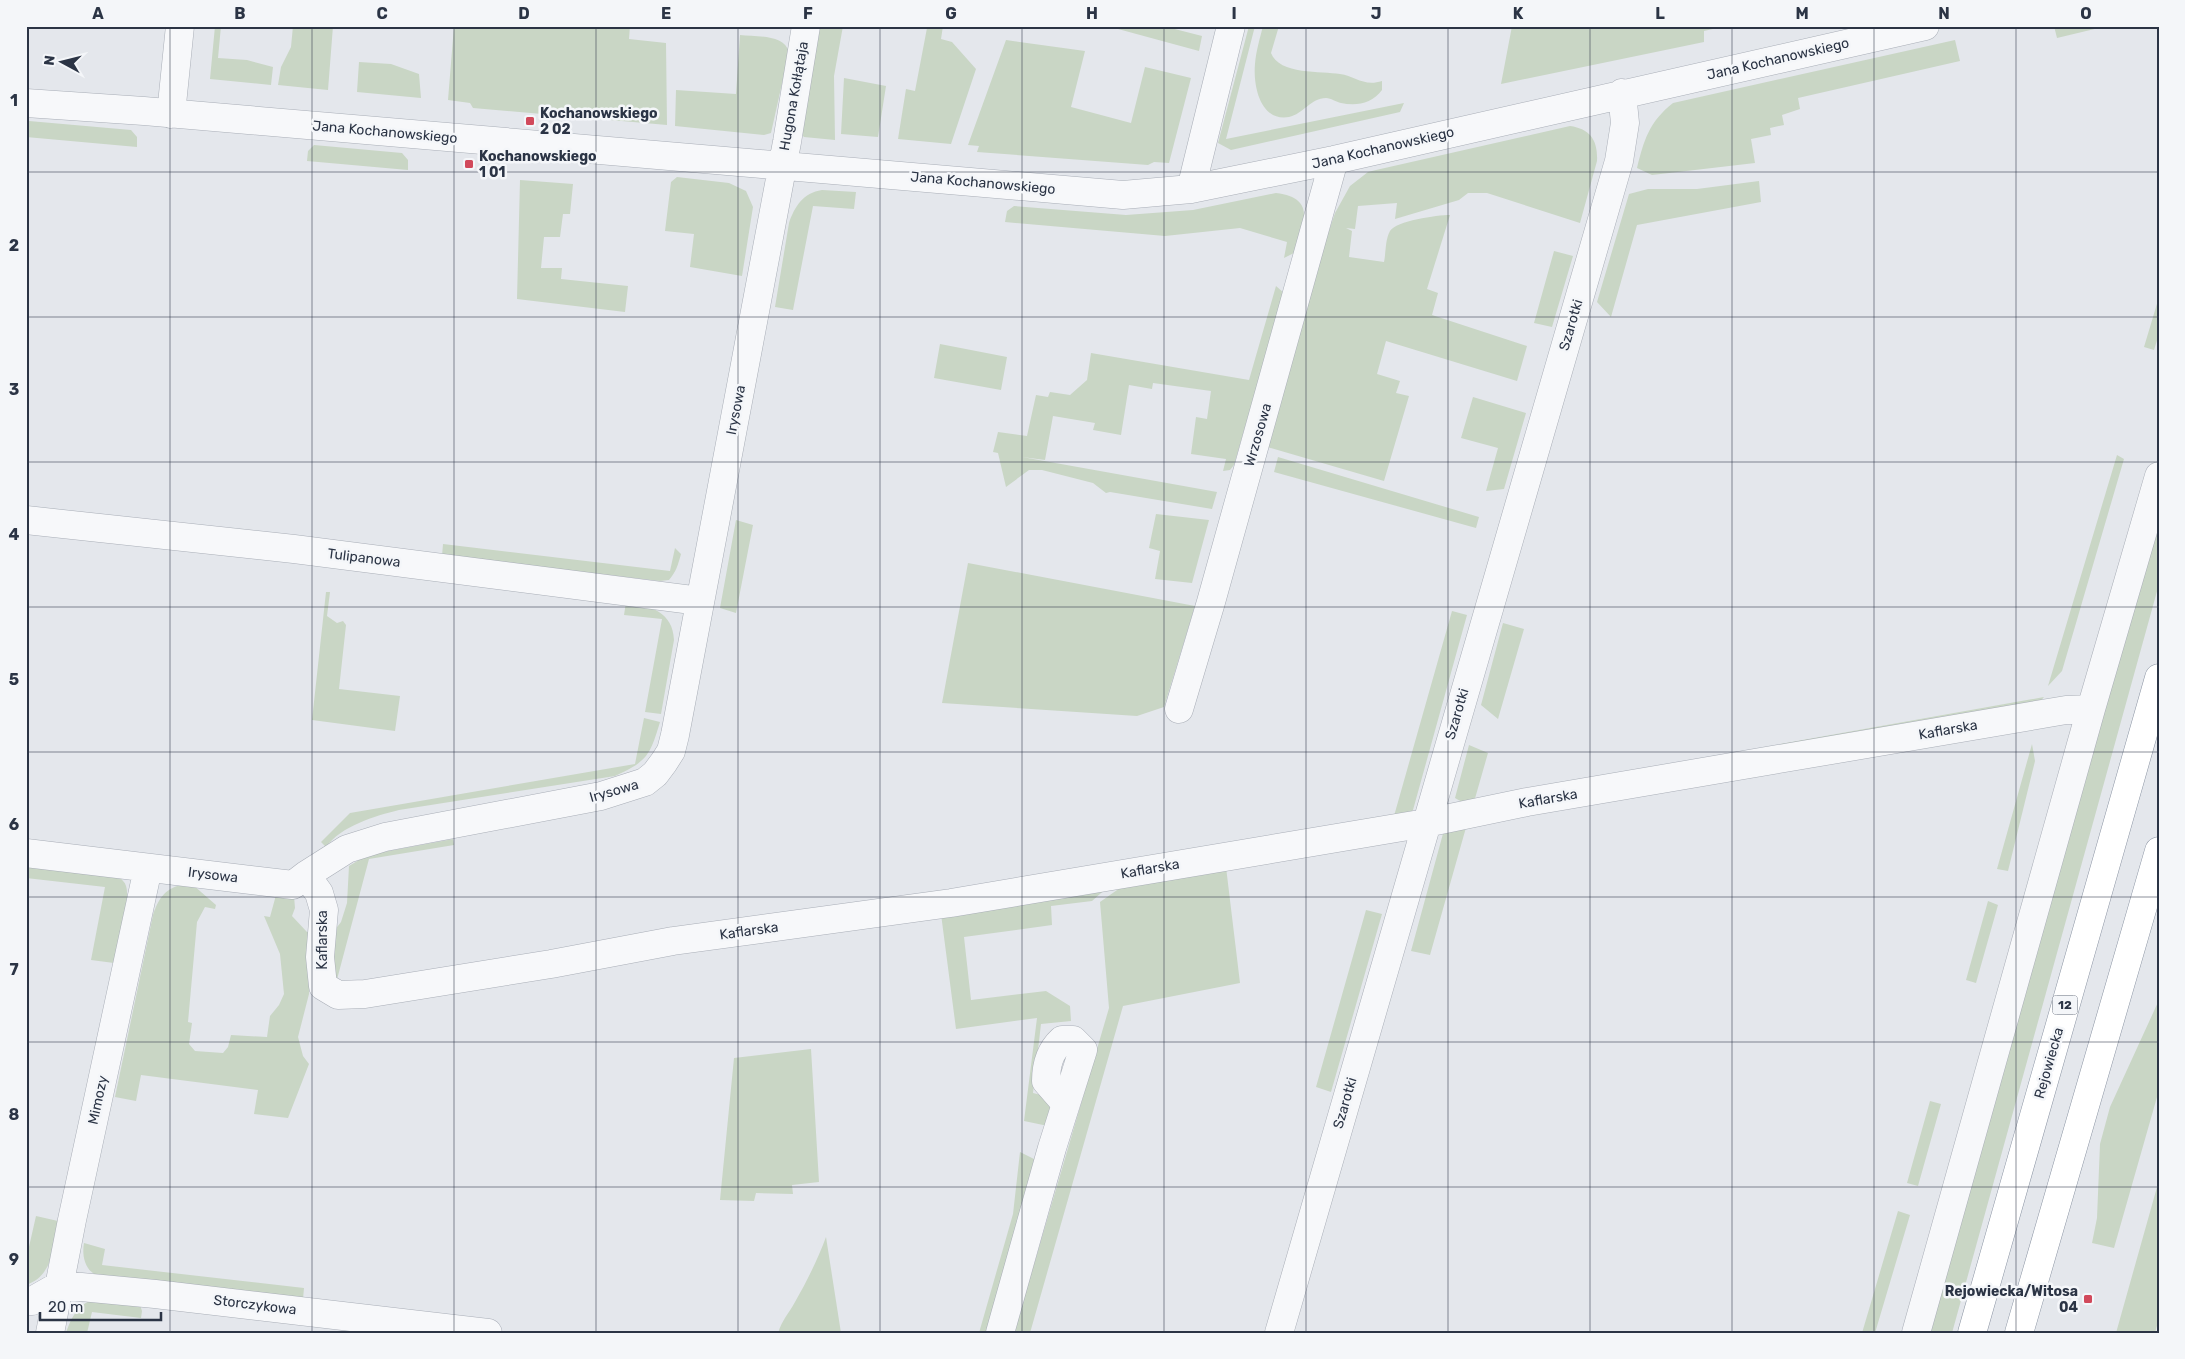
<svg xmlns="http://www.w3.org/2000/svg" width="2185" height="1359" font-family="Rubik,sans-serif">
	<rect width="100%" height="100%" fill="#e4e7ec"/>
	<path fill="#c9d6c5" d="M 215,26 L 221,26 L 218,58 L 247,60 L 273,67 L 271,85 L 210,79 Z
		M 293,26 L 333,26 L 328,90 L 278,85 L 281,67 L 291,47 Z
		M 454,26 L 630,26 L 629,39 L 666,43 L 667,125 L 473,108 L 470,103 L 448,100 Z
		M 817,26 L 843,26 L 834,76 L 835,140 L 804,137 L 802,135 Z
		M 921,26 L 943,26 L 941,39 L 952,42 L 976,69 L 951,144 L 898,139 L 906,89 L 915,91 L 927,28 Z
		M 1107,26 L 1132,26 L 1142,29 L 1144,26 L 1163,26 L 1202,36 L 1199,51 Z
		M 1249,26 L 1255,26 L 1226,139 L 1404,103 L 1400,112 L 1231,150 L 1218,143 Z
		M 1263,26 L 1279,26 L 1271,53 C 1279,75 1322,71 1340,74 C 1355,76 1364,87 1382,81 L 1382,90 C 1372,104 1356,106 1341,103 C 1336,102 1331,98 1326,98 C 1311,98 1303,114 1289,117 C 1260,122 1253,85 1255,64 C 1256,51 1260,38 1263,26 Z
		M 1512,26 L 1726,26 L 1704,31 L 1704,42 L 1501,84 Z
		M 2054,26 L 2107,26 L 2057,38 Z
		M 740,35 C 756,37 784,34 789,52 L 771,133 L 764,135 L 675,126 L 676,90 L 736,94 Z
		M 1006,40 L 1085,51 L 1071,107 L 1131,123 L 1145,67 L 1191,78 L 1169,163 L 1154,162 L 1148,165 L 977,152 L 979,146 L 968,145 Z
		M 1955,40 L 1960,61 L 1798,98 L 1800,109 L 1782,115 L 1784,125 L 1770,128 L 1771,135 L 1751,139 L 1755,163 L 1652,175 L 1637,168 C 1644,140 1649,122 1673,103 Z
		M 359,62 L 391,64 L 419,74 L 421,98 L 357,92 Z
		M 844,78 L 886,86 L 878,137 L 841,134 Z
		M 29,121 L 131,130 L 137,137 L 137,147 L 26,137 L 26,124 Z
		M 1570,126 C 1591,129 1598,141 1597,161 L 1580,223 L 1487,193 L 1468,193 L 1459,200 L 1395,219 L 1397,203 L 1358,206 L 1355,229 L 1346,228 L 1352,231 L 1349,257 L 1384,262 C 1386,253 1385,240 1390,231 C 1396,221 1437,215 1450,215 L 1427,289 L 1438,293 L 1432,315 L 1527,346 L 1517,381 L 1386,341 L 1377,374 L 1400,381 L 1396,393 L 1409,396 L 1384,481 L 1267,447 L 1317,266 L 1335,213 L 1350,186 L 1368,172 L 1376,170 Z
		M 314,145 L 402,153 L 408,160 L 408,170 L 307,161 L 308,151 Z
		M 677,177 L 729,183 L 746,191 L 753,207 L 742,276 L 690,267 L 694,234 L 665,231 L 671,182 Z
		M 520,180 L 573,184 L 570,214 L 563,214 L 560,237 L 544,237 L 541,268 L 562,268 L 561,279 L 628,286 L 625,312 L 517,299 Z
		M 1759,181 L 1761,202 L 1637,225 L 1611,317 L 1597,302 L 1629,194 L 1648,189 L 1697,189 Z
		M 822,190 L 856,192 L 854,209 L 813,206 L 793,310 L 775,307 L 789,223 C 795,206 803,193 822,190 Z
		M 1276,193 C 1317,198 1304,224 1294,253 L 1284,258 L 1287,242 L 1240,228 L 1165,236 L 1005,222 L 1007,211 L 1014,206 L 1126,215 L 1193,210 Z
		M 1554,251 L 1573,256 L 1552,327 L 1534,323 Z
		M 1276,286 L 1284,293 L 1234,465 L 1230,470 L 1223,471 L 1226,459 L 1191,454 L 1196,417 L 1207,419 L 1211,391 L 1153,383 L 1152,389 L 1129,385 L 1121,435 L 1093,430 L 1095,423 L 1053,416 L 1045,460 L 1022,457 L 1217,492 L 1212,509 L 1110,492 L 1106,493 L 1093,483 L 1042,470 L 1029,470 L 1006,487 L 998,453 L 993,452 L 998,432 L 1027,436 L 1036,395 L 1048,397 L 1050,392 L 1070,395 L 1087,380 L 1091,353 L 1249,380 Z
		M 2159,297 L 2159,334 L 2154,350 L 2144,347 Z
		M 940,344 L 1007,357 L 1001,390 L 934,378 Z
		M 1473,397 L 1526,413 L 1504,489 L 1486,491 L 1498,448 L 1461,438 Z
		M 2117,455 L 2124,459 L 2062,671 L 2048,686 Z
		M 1278,457 L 1479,517 L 1476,528 L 1274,472 Z
		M 2159,510 L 2159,584 L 1952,1333 L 1928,1333 Z
		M 1156,514 L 1209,520 L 1192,583 L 1155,579 L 1160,551 L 1149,548 Z
		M 736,520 L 753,525 L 736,613 L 720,608 Z
		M 443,544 L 670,571 L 675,548 L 681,554 C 678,565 676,572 669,580 L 660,581 L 442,556 Z
		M 968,563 L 1195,606 L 1164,707 L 1137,716 L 942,703 Z
		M 326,592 L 330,592 L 327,616 L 337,623 L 343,621 L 346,625 L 339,689 L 400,696 L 395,731 L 312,720 Z
		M 626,602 C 650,605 673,612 674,640 L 661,714 L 645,712 L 662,619 L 624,615 Z
		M 1452,611 L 1467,615 L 1413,810 L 1407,816 L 1394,816 Z
		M 1503,623 L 1524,629 L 1498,719 L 1481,705 Z
		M 2044,697 L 2038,704 L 1782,749 L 1780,744 Z
		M 644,718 L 660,722 C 650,755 648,761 615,776 L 399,810 C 375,816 341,826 326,847 L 321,842 L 350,813 L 635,764 Z
		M 2032,744 L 2035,761 L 2008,871 L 1997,869 Z
		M 1469,745 L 1488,753 L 1474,802 L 1718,755 L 1718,759 L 1469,806 L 1455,798 Z
		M 1467,824 L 1430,955 L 1411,951 L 1444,830 Z
		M 453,839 L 454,845 L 369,859 L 335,987 L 332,946 L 334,931 L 341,922 L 347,903 L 349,866 L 367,855 Z
		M 26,866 L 119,877 C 122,880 125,882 126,886 C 131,901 118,946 114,963 L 91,960 L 105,887 L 26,878 Z
		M 1226,867 L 1240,983 L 1123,1006 L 1030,1333 L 1014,1333 L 1109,1008 L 1100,902 L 1127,883 Z
		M 181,885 L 193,885 L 216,905 L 215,909 L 205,907 L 197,922 L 188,1022 L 192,1023 L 189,1044 L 195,1051 L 223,1053 L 228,1047 L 231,1035 L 267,1037 L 270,1016 L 279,1005 L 284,994 L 280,954 L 264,916 L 270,917 L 276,895 L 294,896 L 295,908 L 292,916 L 307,932 L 314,932 L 309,994 L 298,1037 L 303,1056 L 309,1064 L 288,1118 L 254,1114 L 258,1090 L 141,1075 L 136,1101 L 115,1097 L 153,915 C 158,900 164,889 181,885 Z
		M 1109,886 L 1092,901 L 1051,906 L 1052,925 L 964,937 L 971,1000 L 1046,991 L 1070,1006 L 1071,1021 L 1041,1024 L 1033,1093 L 1057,1099 L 1048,1126 L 1024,1121 L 1037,1018 L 956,1029 L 941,914 Z
		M 1988,901 L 1998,905 L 1976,983 L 1966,980 Z
		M 1366,910 L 1382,914 L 1331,1092 L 1316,1087 Z
		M 2159,1000 L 2159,1090 L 2114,1248 L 2092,1243 L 2097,1218 L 2100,1144 L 2110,1107 Z
		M 811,1049 L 819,1182 L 792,1185 L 793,1194 L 756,1193 L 754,1201 L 720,1200 L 734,1058 Z
		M 1930,1101 L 1941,1104 L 1918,1186 L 1907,1183 Z
		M 1020,1152 L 1038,1161 L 989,1333 L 979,1333 L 1013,1214 Z
		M 2159,1180 L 2158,1322 L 2155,1333 L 2116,1333 Z
		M 1898,1211 L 1910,1215 L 1875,1333 L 1862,1333 Z
		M 36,1216 L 58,1221 C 54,1246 53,1276 26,1285 L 26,1260 Z
		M 826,1237 L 841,1333 L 778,1333 C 782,1320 789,1313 795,1302 C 807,1281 818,1259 826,1237 Z
		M 84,1243 L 105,1249 L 102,1265 L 304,1288 L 303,1299 L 94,1274 C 84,1267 82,1254 84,1243 Z
		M 93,1300 L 140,1305 L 142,1311 L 141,1318 L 92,1312 L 87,1333 L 66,1333 C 71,1318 78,1304 93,1300 Z"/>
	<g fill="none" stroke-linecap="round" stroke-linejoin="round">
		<defs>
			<path id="minor" d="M 26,103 L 144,111 L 1123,195 L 1191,189 L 1334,160 L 1925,26
				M 171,114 L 180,26
				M 1191,189 L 1231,26
				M 26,520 L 294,549 L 700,601
				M 1179,709 L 1211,602 L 1334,160
				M 26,853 L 293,885 L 306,875 L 347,849 L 385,837 L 601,796 L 645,782 L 655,774 L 664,762 L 671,751 L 675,735 L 787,142 L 806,26
				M 306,875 L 319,893 L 324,910 L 320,957 L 323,986 L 338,995 L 365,994 L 551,964 L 673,941 L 951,903 L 1426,823 L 1527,802 L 2066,710 L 2091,709
				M 26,1301 L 32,1301 L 60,1285 L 155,1294 L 488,1333
				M 50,1333 L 72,1220 L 148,868
				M 1000,1333 L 1052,1148 L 1083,1050 L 1073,1040 L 1062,1040 C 1050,1051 1046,1064 1046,1081 L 1066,1104
				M 1279,1333 L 1619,161 L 1625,123 L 1622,93
				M 1916,1333 L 2091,709 L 2159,476"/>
			<path id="highway" d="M 1972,1333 L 2159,678
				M 2019,1333 L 2159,851"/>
		</defs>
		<use href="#minor" stroke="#a9aeb7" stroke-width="29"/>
		<use href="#highway" stroke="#8b94a3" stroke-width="29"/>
		<use href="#minor" stroke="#f7f8fa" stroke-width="28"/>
		<use href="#highway" stroke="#fff" stroke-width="28"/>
	</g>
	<path fill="none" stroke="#2b3445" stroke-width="1" stroke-opacity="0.55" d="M 170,26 L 170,1333M 312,26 L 312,1333M 454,26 L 454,1333M 596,26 L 596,1333M 738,26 L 738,1333M 880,26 L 880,1333M 1022,26 L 1022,1333M 1164,26 L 1164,1333M 1306,26 L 1306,1333M 1448,26 L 1448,1333M 1590,26 L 1590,1333M 1732,26 L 1732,1333M 1874,26 L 1874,1333M 2016,26 L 2016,1333M 26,172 L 2159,172M 26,317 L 2159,317M 26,462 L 2159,462M 26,607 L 2159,607M 26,752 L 2159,752M 26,897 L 2159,897M 26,1042 L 2159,1042M 26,1187 L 2159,1187"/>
	<g fill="#d1495b" stroke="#f4f6f9" stroke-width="2">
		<rect x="525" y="116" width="10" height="10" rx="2.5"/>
		<rect x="464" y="159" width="10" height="10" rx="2.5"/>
		<rect x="2083" y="1294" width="10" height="10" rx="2.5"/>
	</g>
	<g text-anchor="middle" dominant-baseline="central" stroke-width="5" stroke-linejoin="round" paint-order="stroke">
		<rect fill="#f4f6f9" stroke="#676e7b" stroke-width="1" x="2052.5" y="995.5" width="25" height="19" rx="4"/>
		<g font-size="12" font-weight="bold" fill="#2b3445">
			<text x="2065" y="1005">12</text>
		</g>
		<g font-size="14" fill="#2b3445" stroke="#f4f6f9">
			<text transform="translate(1778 59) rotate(-13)">Jana Kochanowskiego</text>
			<text transform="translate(794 96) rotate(-80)">Hugona Kołłątaja</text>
			<text transform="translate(385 132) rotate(5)">Jana Kochanowskiego</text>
			<text transform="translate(1383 148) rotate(-13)">Jana Kochanowskiego</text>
			<text transform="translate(983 183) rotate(5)">Jana Kochanowskiego</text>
			<text transform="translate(1571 325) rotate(-74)">Szarotki</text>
			<text transform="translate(736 410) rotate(-79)">Irysowa</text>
			<text transform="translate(1258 435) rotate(-74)">Wrzosowa</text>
			<text transform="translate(364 558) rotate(7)">Tulipanowa</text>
			<text transform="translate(1457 714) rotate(-74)">Szarotki</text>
			<text transform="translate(1948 730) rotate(-10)">Kaflarska</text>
			<text transform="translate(614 791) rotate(-16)">Irysowa</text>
			<text transform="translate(1548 799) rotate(-10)">Kaflarska</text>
			<text transform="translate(1150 869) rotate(-10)">Kaflarska</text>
			<text transform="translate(213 875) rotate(7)">Irysowa</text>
			<text transform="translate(749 931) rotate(-8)">Kaflarska</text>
			<text transform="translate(322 940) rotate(-90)">Kaflarska</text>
			<text transform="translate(2049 1063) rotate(-74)">Rejowiecka</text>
			<text transform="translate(98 1100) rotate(-78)">Mimozy</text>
			<text transform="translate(1345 1103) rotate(-74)">Szarotki</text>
			<text transform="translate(255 1305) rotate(7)">Storczykowa</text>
		</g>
		<g font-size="14" font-weight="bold" fill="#2b3445" stroke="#f4f6f9" text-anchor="start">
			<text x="540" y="113">Kochanowskiego<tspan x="540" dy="16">2 02</tspan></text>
			<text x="479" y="156">Kochanowskiego<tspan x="479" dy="16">1 01</tspan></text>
			<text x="2078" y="1291" text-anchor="end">Rejowiecka/Witosa<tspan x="2078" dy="16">04</tspan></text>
		</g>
	</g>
	<rect width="2185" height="1359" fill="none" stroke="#f4f6f9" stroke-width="55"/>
	<g transform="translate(62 62) rotate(277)" stroke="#f4f6f9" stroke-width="4" paint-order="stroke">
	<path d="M0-4L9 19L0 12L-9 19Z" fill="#2b3445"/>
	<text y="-8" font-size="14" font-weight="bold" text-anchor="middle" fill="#2b3445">N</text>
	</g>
	<path d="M40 1312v8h121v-8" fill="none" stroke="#2b3445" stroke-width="2.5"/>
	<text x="48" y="1312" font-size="15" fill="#2b3445" stroke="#f4f6f9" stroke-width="4" paint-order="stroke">20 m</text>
	<rect x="28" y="28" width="2130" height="1304" fill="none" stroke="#2b3445" stroke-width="2"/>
	<g font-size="16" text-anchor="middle" font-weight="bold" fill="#2b3445">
		<text x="98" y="19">A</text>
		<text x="240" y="19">B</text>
		<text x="382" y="19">C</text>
		<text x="524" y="19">D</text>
		<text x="666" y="19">E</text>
		<text x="808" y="19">F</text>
		<text x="951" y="19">G</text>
		<text x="1092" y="19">H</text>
		<text x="1234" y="19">I</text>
		<text x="1376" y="19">J</text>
		<text x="1518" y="19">K</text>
		<text x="1660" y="19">L</text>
		<text x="1802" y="19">M</text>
		<text x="1944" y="19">N</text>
		<text x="2086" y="19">O</text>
		<text x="14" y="106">1</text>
		<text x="14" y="251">2</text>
		<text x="14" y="395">3</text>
		<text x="14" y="540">4</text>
		<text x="14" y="685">5</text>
		<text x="14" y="830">6</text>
		<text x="14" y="975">7</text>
		<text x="14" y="1120">8</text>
		<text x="14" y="1265">9</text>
	</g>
</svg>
